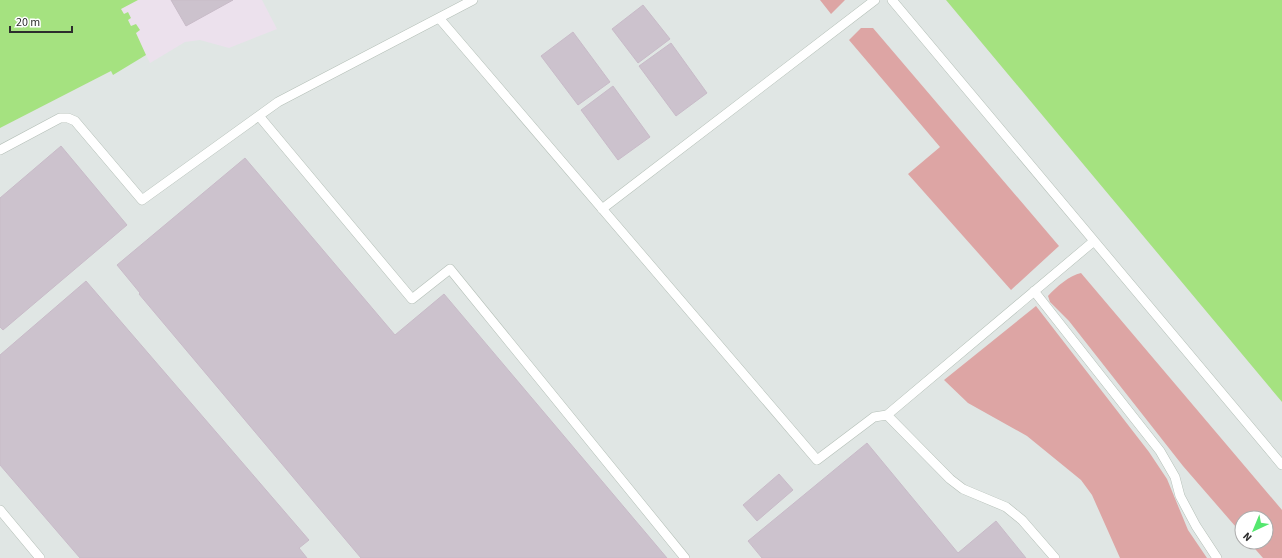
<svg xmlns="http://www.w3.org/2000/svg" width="1282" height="558" font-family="'Source Sans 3',sans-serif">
	<rect width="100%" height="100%" fill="#ece1ed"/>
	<path fill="#e0e6e4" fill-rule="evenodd" d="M 262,0 L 946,0 L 1282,402 L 1282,558 L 0,558 L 0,128 L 111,71 L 113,74 L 146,55 L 150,63 L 185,42 L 200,40 L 229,48 L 277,29 ZM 1242,518 L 1266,518 L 1266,542 L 1242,542 Z"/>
	<path fill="#dda5a4" d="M 820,0 L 845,0 L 831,14 Z
		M 861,28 L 873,28 L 1059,246 L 1011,290 L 908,174 L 940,147 L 849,40 Z
		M 1081,273 L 1282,510 L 1282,558 L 1263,558 L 1249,542 L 1266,542 L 1266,518 L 1242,518 L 1242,534 L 1183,466 L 1069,321 L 1050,302 L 1048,296 C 1056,287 1070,275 1081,273 Z
		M 1036,306 L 1149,452 L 1167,479 L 1188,530 L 1207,558 L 1120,558 L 1092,495 L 1081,480 L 1027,436 L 968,403 L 944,380 Z"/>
	<path fill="#a5e280" d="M 0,0 L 138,0 L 121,9 L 124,14 L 128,12 L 131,18 L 128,20 L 131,26 L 136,24 L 140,30 L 136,33 L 146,55 L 113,75 L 111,71 L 0,128 Z
		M 946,0 L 1282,0 L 1282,402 Z"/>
	<path fill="#ccc2cd" stroke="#c8bbc8" d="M 171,0 L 233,0 L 186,26 Z
		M 643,5 L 670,39 L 638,63 L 612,29 Z
		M 573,32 L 610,82 L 578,105 L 541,56 Z
		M 671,43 L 707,93 L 676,116 L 639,66 Z
		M 613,86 L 650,137 L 618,160 L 581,110 Z
		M 61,146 L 127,225 L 3,330 L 0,327 L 0,198 Z
		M 245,158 L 395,335 L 444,294 L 667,558 L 361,558 L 139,294 L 140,293 L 117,265 Z
		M 86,281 L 309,540 L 299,548 L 307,558 L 80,558 L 0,465 L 0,355 Z
		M 867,443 L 958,553 L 996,521 L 1026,558 L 762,558 L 748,541 Z
		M 779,474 L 793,490 L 757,521 L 743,505 Z"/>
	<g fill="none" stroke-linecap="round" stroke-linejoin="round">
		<defs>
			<path id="lane" d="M 892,0 L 1282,465
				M 439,18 L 817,460 L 874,417 L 887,415 L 950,479 L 963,489 L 1006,507 L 1022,520 L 1055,558
				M 259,116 L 412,299 L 450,269 L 685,558
				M 0,150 L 60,118 L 68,118 L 75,121 L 142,200 L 278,102 L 473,0
				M 602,209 L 875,0
				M 1034,291 L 1160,451 L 1175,477 L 1180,496 L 1196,526 L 1217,558
				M 887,415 L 1094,241
				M 0,510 L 40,558"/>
		</defs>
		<use href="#lane" stroke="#b4bfb7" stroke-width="10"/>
		<use href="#lane" stroke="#fff" stroke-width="9"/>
	</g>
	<g transform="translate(1254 530) rotate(224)"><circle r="19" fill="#ffffff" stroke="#ababab"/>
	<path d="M0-3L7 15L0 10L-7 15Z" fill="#54e76e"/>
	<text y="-6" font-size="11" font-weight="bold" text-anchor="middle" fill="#2d2d2d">N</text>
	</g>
	<path d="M10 26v6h62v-6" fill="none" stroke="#2d2d2d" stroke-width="2"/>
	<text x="16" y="26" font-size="12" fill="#2d2d2d" stroke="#ffffff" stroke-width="3" paint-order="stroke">20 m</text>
</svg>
